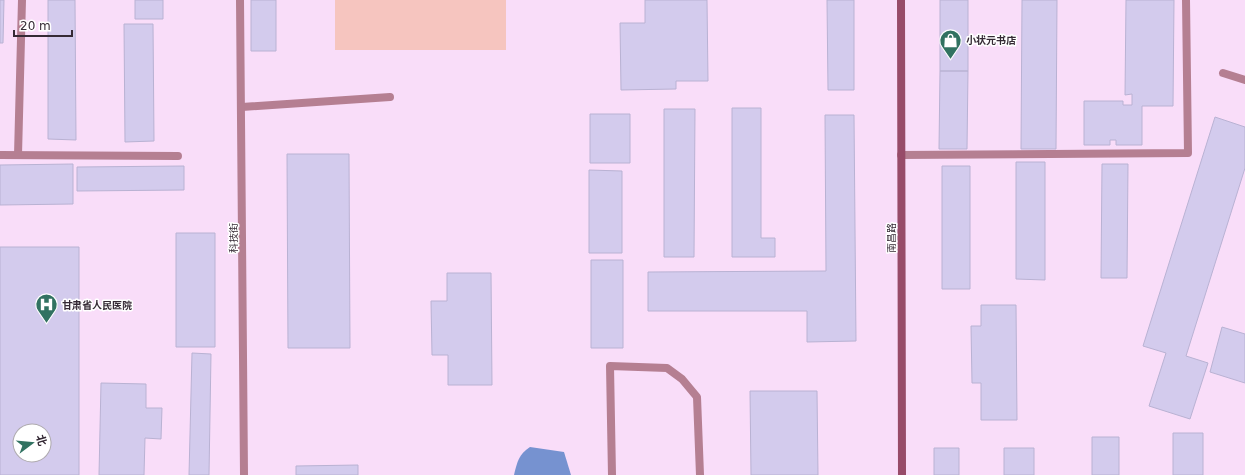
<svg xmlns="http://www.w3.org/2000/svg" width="1245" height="475" font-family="'DejaVu Sans','Noto Sans SC',sans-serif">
	<rect width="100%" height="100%" fill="#f9ddf9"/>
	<path fill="#f6c5bf" d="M 335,0 L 506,0 L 506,50 L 335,50 Z"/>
	<path fill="#7692d0" d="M 530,447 L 564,452 L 571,475 L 514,475 C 517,462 519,454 530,447 Z"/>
	<path fill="#d3cbed" stroke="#b9b2d3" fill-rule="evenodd" d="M 0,0 L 4,0 L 3,43 L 0,43 Z
		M 48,0 L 75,0 L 76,140 L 48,139 Z
		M 135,0 L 163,0 L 163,19 L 135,19 Z
		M 251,0 L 276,0 L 276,51 L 251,51 Z
		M 645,0 L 707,0 L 708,81 L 676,81 L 676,89 L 621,90 L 620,23 L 645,23 Z
		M 827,0 L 854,0 L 854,90 L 828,90 Z
		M 940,0 L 968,0 L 968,71 L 940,71 Z
		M 1022,0 L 1057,0 L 1056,149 L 1021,149 Z
		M 1126,0 L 1174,0 L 1173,106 L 1142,106 L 1142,145 L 1116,145 L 1116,140 L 1110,140 L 1110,145 L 1084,145 L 1084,101 L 1123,101 L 1123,105 L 1132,105 L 1132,94 L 1125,95 Z
		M 124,24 L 153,24 L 154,141 L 125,142 Z
		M 940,71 L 968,71 L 967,149 L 939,149 Z
		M 732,108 L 761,108 L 761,238 L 775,238 L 775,257 L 732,257 Z
		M 664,109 L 695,109 L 694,257 L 664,257 Z
		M 590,114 L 630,114 L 630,163 L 590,163 Z
		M 825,115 L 854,115 L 856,341 L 807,342 L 807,311 L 648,311 L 648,272 L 826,271 Z
		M 1215,117 L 1245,127 L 1245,168 L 1186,356 L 1208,363 L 1190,419 L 1149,406 L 1166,353 L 1143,346 Z
		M 287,154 L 349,154 L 350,348 L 288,348 Z
		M 1016,162 L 1045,162 L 1045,280 L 1016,279 Z
		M 73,164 L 73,204 L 0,205 L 0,165 Z
		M 1102,164 L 1128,164 L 1127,278 L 1101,278 Z
		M 184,166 L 184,190 L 77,191 L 77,167 Z
		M 942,166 L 970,166 L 970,289 L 942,289 Z
		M 589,170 L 622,171 L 622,253 L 589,253 Z
		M 176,233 L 215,233 L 215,347 L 176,347 Z
		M 0,247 L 79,247 L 79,475 L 0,475 ZM 20,431 L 44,431 L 44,455 L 20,455 Z
		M 591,260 L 623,260 L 623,348 L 591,348 Z
		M 447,273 L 491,273 L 492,385 L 448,385 L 448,355 L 432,355 L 431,301 L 447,301 Z
		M 981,305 L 1016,305 L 1017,420 L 981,420 L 981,383 L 972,383 L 971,326 L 981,326 Z
		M 1222,327 L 1245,334 L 1245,383 L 1210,372 Z
		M 192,353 L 211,354 L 209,475 L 189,475 Z
		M 101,383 L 146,384 L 146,408 L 162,408 L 161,439 L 145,438 L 144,475 L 99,475 Z
		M 750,391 L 817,391 L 818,475 L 751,475 Z
		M 1173,433 L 1203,433 L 1203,475 L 1173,475 Z
		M 1092,437 L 1119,437 L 1119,475 L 1092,475 Z
		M 934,448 L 959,448 L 959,475 L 934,475 Z
		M 1004,448 L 1034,448 L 1034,475 L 1004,475 Z
		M 358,465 L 358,475 L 296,475 L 296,466 Z"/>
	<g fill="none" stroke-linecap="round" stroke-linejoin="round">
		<path stroke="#b57f92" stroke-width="8" d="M 242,107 L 390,97
			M 901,155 L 1188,153 L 1186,0
			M 612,475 L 610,366 L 667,368 L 682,379 L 697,397 L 700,475"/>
		<path stroke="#b57f92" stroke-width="8" d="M 240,0 L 244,475
			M 1223,73 L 1245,80
			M 0,155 L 178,156
			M 18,155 L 22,0"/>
		<path stroke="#974b69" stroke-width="8" d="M 901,0 L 902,475"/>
	</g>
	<defs>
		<symbol id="shop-pin" viewBox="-11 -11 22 30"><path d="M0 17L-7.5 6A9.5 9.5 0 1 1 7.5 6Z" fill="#317261" stroke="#fff"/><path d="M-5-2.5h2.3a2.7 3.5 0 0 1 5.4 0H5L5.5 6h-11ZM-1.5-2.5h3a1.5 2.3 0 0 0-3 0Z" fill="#fff"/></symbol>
		<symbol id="hospital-pin" viewBox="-11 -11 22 30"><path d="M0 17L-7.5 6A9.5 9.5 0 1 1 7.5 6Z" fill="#317261" stroke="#fff"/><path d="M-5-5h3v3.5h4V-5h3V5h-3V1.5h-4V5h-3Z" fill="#fff"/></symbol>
	</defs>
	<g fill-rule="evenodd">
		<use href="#shop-pin" x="938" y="28" width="25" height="34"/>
		<use href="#hospital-pin" x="34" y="292" width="25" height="34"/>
	</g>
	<g text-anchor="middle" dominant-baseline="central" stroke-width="3" stroke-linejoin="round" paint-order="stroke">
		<g font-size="10" font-weight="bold" fill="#352a35" stroke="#fff" text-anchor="start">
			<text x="966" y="40">小状元书店</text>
			<text x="62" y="305">甘肃省人民医院</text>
		</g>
		<g font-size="10" fill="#352a35" stroke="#fff">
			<text transform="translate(233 238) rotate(-90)">科技街</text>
			<text transform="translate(891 238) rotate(-90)">南昌路</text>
		</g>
	</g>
	<g transform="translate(32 443) rotate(74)"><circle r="19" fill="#ffffff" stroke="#aeaaae"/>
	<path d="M0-3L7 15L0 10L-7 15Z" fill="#317261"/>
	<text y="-6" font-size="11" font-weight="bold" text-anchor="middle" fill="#352a35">北</text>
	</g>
	<path d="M14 30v6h58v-6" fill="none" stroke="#352a35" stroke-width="2"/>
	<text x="20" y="30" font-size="12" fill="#352a35" stroke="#ffffff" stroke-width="3" paint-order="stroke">20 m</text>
</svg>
